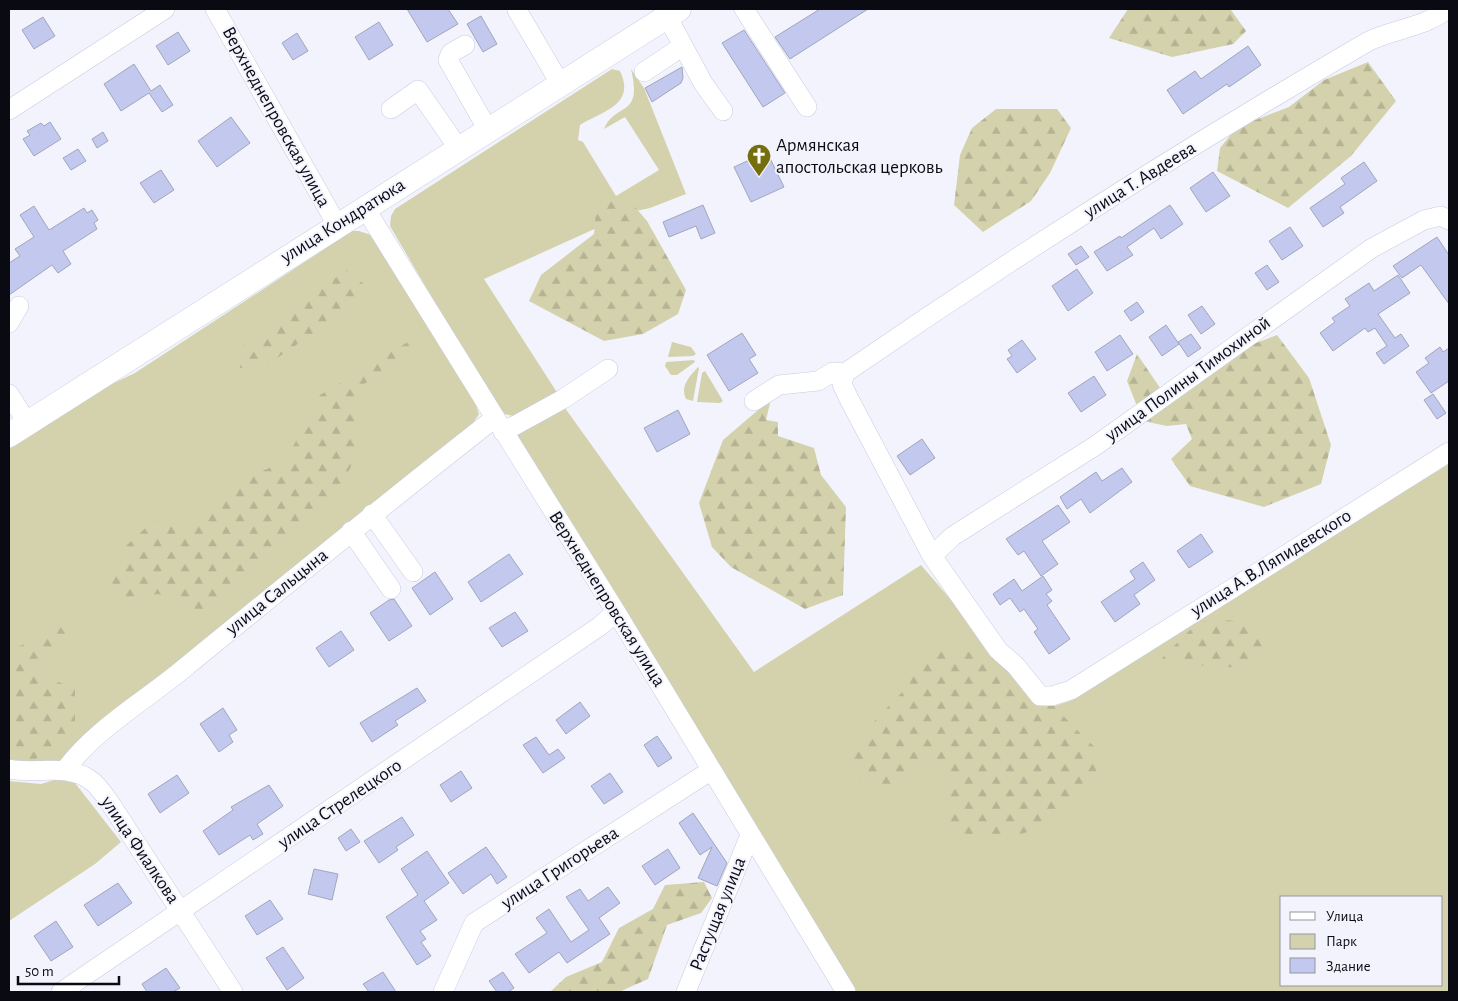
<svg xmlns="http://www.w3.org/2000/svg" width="1458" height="1001" font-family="'Alegreya Sans',sans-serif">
	<defs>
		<pattern id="forest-firs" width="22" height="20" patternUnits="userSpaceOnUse" patternTransform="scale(1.25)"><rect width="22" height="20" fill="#d4d2ac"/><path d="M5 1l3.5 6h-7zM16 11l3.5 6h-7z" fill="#b5b393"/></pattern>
	</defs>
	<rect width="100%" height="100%" fill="#f2f3fd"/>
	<path fill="#d4d2ac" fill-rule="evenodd" d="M 612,69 L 620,71 C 636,105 603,111 580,125 L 578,140 L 583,142 L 616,196 L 659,170 L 625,117 L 604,129 C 616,101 643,119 631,69 L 644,88 L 686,194 L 650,208 L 632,212 L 484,279 L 558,394 L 513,416 L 500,413 L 390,226 L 391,216 L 395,209 Z
		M 347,231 L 359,231 L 374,236 L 475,402 L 479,414 L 469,429 L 56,767 L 9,766 L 9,449 L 99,390 L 135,373 L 320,252 L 334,238 Z
		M 672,342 L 691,347 L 696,354 L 693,356 L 668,357 Z
		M 694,360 L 695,362 L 677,375 L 671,375 L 665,366 L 666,362 Z
		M 698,367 L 699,368 L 693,401 L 686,399 C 680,386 689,377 698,367 Z
		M 705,371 L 723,401 L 720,403 L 697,402 L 702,373 Z
		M 565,408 L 754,672 L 921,565 L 1045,709 L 1070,701 L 1249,585 L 1449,464 L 1449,992 L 853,992 L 516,437 L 521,428 ZM 1282,897 L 1442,897 L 1442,985 L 1282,985 Z
		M 57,779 L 75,783 L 121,842 L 95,864 L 9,921 L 9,781 L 41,784 Z"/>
	<path fill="url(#forest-firs)" d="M 1128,9 L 1231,10 L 1246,31 L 1233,44 L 1172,57 L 1109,38 Z
		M 1368,62 L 1396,101 L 1351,156 L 1288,208 L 1217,171 L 1220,148 L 1237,127 L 1289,107 L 1324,80 Z
		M 996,109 L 1057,109 L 1071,128 L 1050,173 L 1031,201 L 983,232 L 954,205 L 960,155 L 972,128 Z
		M 629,200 L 647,221 L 686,290 L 678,314 L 643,334 L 604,341 L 529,301 L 541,275 L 594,234 L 596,210 L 608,201 Z
		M 346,270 L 374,292 L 261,369 L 240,368 L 243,346 Z
		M 1277,335 L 1309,378 L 1331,445 L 1321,484 L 1264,507 L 1190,486 L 1171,459 L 1192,439 L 1186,424 L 1167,426 L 1143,421 L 1127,381 L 1137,354 L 1169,401 L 1256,343 Z
		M 418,336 L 415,354 L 364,384 L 355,400 L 356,457 L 338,491 L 291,527 L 242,587 L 213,608 L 194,610 L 159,594 L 121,598 L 111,581 L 126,546 L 153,521 L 190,526 L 231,483 L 285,462 L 320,395 Z
		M 771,399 L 766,420 L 778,422 L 778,436 L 814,448 L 821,475 L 846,507 L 843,595 L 805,609 L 731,567 L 712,547 L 699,503 L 723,440 Z
		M 1218,619 L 1249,623 L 1267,633 L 1270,641 L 1247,668 L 1170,664 L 1162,658 L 1198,622 Z
		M 59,625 L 67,636 L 44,654 L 40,674 L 75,689 L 75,727 L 32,762 L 9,761 L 9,650 L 44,637 Z
		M 927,651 C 941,652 983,650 993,655 C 1030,672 1064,721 1096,748 L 1098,769 L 1070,796 L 1058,821 L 1016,836 L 961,836 L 949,823 L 946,784 L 952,762 L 929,763 L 884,793 L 861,780 L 850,758 L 862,734 L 910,684 L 909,666 Z
		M 704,882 L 712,898 L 701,913 L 667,925 L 648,979 L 619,992 L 550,992 L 566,977 L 602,962 L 619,928 L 653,909 L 665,885 Z"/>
	<path fill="#c2c8ee" stroke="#a2a6bb" d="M 407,9 L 448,9 L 458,24 L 427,42 Z
		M 820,9 L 868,9 L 790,59 L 775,37 Z
		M 481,16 L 497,44 L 483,52 L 467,24 Z
		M 43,17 L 55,36 L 34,49 L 22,30 Z
		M 379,22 L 393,45 L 369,60 L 355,37 Z
		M 744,30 L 785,93 L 763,107 L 722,43 Z
		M 178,32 L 190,51 L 168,65 L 156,46 Z
		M 297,33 L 308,51 L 293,60 L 282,43 Z
		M 1248,46 L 1261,65 L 1229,87 L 1227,84 L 1183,114 L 1167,90 L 1195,71 L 1201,79 Z
		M 134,64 L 151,91 L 160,85 L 173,105 L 162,112 L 149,93 L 121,111 L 104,84 Z
		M 682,67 L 683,78 L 681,83 L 652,102 L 645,88 Z
		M 231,117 L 250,143 L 217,167 L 198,141 Z
		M 50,122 L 61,139 L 34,156 L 23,139 L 30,135 L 27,131 L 41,123 L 44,126 Z
		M 103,132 L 108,141 L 97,148 L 92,139 Z
		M 78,149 L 86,161 L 71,170 L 63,158 Z
		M 767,152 L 784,187 L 751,202 L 734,167 Z
		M 1364,162 L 1377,181 L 1340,207 L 1344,213 L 1323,227 L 1310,208 L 1345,184 L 1341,178 Z
		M 161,170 L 174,190 L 154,203 L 140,183 Z
		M 1213,172 L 1230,196 L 1206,212 L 1190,188 Z
		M 703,205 L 715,233 L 701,239 L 696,226 L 669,237 L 663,222 Z
		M 1170,205 L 1183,224 L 1161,239 L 1154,228 L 1127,247 L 1133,255 L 1107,271 L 1094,252 L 1120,236 L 1121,238 Z
		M 34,206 L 49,230 L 84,208 L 87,213 L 92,210 L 98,220 L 94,223 L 97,229 L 63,251 L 71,264 L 58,273 L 52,265 L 9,295 L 9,263 L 20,256 L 15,249 L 34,237 L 20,215 Z
		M 1290,227 L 1303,246 L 1282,260 L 1269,241 Z
		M 1437,237 L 1449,255 L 1449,304 L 1421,265 L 1402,278 L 1393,266 Z
		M 1081,246 L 1089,257 L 1076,265 L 1068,254 Z
		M 1267,265 L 1279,282 L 1267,290 L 1255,273 Z
		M 1077,269 L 1093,293 L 1068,311 L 1052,286 Z
		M 1398,275 L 1410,293 L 1378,314 L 1395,338 L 1401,334 L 1409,346 L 1384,364 L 1376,353 L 1387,346 L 1375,328 L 1368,332 L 1365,328 L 1333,351 L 1320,333 L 1335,322 L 1332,318 L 1350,306 L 1345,299 L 1369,283 L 1374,291 Z
		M 1137,302 L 1144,312 L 1131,321 L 1124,311 Z
		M 1202,306 L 1215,324 L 1201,334 L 1188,315 Z
		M 1166,325 L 1179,344 L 1162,356 L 1149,337 Z
		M 742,333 L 756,355 L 749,359 L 758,373 L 729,391 L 707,355 Z
		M 1191,334 L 1201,348 L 1188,357 L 1178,342 Z
		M 1120,335 L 1133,354 L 1107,371 L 1095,352 Z
		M 1022,340 L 1036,359 L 1017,373 L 1007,359 L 1012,356 L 1008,350 Z
		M 1440,347 L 1443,352 L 1449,348 L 1449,381 L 1431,393 L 1416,372 L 1429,363 L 1425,358 Z
		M 1094,376 L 1106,395 L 1081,412 L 1068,393 Z
		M 1433,394 L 1446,413 L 1437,419 L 1424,400 Z
		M 678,410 L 690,434 L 657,452 L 644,428 Z
		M 922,439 L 935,458 L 910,475 L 897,456 Z
		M 1122,468 L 1132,482 L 1090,513 L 1081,499 L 1067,509 L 1060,497 L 1096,472 L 1102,481 Z
		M 1058,505 L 1070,522 L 1042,541 L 1058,564 L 1041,576 L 1024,551 L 1018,555 L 1006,539 Z
		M 1201,534 L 1213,552 L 1189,568 L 1177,551 Z
		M 509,554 L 523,574 L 481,602 L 468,582 Z
		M 1143,562 L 1155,580 L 1134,595 L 1140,604 L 1115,622 L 1101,602 L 1135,579 L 1130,571 Z
		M 435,572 L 453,599 L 430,615 L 412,588 Z
		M 1043,576 L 1052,590 L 1046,594 L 1052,601 L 1047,605 L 1070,639 L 1049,654 L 1034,632 L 1038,629 L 1024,609 L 1020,612 L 1010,598 L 1000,605 L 993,594 L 1014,579 L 1022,591 Z
		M 394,599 L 412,626 L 389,641 L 370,613 L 389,600 Z
		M 515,612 L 528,631 L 502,647 L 489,628 Z
		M 341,631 L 354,650 L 329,667 L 316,648 Z
		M 417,688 L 426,701 L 395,721 L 398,725 L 372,742 L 360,723 Z
		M 580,702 L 590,716 L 566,734 L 556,720 Z
		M 223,708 L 237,730 L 229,735 L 233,742 L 219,752 L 200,724 Z
		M 657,736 L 672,758 L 658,767 L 644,745 Z
		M 536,737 L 549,755 L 558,749 L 565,758 L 543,773 L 523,745 Z
		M 461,771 L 472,788 L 451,802 L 440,785 Z
		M 610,773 L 623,792 L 604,804 L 591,786 Z
		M 177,775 L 189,793 L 160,813 L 148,794 Z
		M 269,785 L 283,806 L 257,824 L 263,834 L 253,840 L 250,835 L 219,855 L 203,831 L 233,810 L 231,807 Z
		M 693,813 L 727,863 L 717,886 L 698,878 L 712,847 L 700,855 L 679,823 Z
		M 402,817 L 414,835 L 396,847 L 398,850 L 379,863 L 364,841 Z
		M 351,829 L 360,842 L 346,851 L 338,838 Z
		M 486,847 L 507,877 L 497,884 L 491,874 L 463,894 L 448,873 Z
		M 668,849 L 680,868 L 655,885 L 642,866 Z
		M 427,851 L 449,883 L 424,901 L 437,920 L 420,931 L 426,939 L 421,942 L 431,956 L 417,965 L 386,917 L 418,895 L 401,869 Z
		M 314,869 L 338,874 L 332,900 L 308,894 Z
		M 118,883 L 132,903 L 98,926 L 84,905 Z
		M 608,887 L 620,903 L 599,918 L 610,934 L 567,963 L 559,952 L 529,973 L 515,954 L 547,933 L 536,918 L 549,909 L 571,942 L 589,930 L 566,897 L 580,889 L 588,901 Z
		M 270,900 L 283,919 L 257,935 L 245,916 Z
		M 56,921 L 73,947 L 51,961 L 34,936 Z
		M 283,947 L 304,978 L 287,990 L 266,958 Z
		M 166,968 L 180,988 L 173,992 L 147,992 L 142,984 Z
		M 383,972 L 396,992 L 369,992 L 363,984 Z
		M 503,972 L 514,988 L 508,992 L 497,992 L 489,981 Z"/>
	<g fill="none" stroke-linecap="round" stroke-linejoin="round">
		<defs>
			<path id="minor" d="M 215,9 L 337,225
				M 744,9 L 807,107
				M 517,10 L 561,85
				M 667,16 L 703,83 L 723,111
				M 465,45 L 451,53 L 448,60 L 488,130
				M 644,72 L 683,46
				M 391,109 L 418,90 L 459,149
				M 9,110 L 165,9
				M 365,208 L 616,612 L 846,992
				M 9,323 L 19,306
				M 845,373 L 842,384 L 848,397 L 932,556 L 998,650 L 1016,666 L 1040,696 L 1052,696 L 1071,690 L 1449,452
				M 845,373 C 1015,256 1190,145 1369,41 C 1394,29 1426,27 1447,9
				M 9,394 L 28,424
				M 754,401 L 779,385 L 818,381 L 833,372 L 845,373
				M 503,432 L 563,399 L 608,369
				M 372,514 L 413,572
				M 351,531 L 391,589
				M 932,556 L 953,536 L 1095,446 L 1372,248 L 1424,220 L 1441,216 L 1449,220
				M 9,769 C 36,775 69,762 93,782 C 99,787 105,796 110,803 L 233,992
				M 65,770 C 97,727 147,700 188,665 C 290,582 391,499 495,418
				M 61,992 L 600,626 L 616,612
				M 443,992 L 474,923 L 710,771
				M 686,992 L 750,835"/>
			<path id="major" d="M 9,435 L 679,9"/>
		</defs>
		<use href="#minor" stroke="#c7cbe1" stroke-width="20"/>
		<use href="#major" stroke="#c7cbe1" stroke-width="25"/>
		<use href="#minor" stroke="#fff" stroke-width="19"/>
		<use href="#major" stroke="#fff" stroke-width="24"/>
	</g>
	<defs>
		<symbol id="church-pin" viewBox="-11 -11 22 30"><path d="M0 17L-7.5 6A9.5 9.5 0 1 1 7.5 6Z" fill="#756e0c" stroke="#f2f3fd"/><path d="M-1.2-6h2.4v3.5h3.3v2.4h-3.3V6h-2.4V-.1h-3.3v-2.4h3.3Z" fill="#fff"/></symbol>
	</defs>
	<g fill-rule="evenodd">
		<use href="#church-pin" x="745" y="142" width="28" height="38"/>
	</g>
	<g text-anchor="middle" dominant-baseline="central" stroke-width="4" stroke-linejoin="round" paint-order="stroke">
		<g font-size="19" fill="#0a0b12" stroke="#f2f3fd">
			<text transform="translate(276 117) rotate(61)">Верхнеднепровская улица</text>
			<text transform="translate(1140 180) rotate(-32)">улица Т. Авдеева</text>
			<text transform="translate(343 221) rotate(-32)">улица Кондратюка</text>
			<text transform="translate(1188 379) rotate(-36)">улица Полины Тимохиной</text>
			<text transform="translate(1271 563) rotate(-32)">улица А.В.Ляпидевского</text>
			<text transform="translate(277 592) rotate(-39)">улица Сальцына</text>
			<text transform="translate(607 599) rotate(58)">Верхнеднепровская улица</text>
			<text transform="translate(340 804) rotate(-34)">улица Стрелецкого</text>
			<text transform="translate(140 850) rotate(56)">улица Фиалкова</text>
			<text transform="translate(560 868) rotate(-33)">улица Григорьева</text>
			<text transform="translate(718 914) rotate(-68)">Растущая улица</text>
		</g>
		<g font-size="19" fill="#0a0b12" stroke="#f2f3fd" text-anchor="start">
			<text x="776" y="145">Армянская<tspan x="776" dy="22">апостольская церковь</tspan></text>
		</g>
	</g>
	<rect width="1458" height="1001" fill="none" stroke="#0a0b12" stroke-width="20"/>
	<rect x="1280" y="896" width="162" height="90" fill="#f2f3fd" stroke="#95969f"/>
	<rect x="1290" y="912" width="25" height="8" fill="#ffffff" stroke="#95969f"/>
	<text x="1326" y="921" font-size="15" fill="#0a0b12">Улица</text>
	<rect x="1290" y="934" width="25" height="15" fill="#d4d2ac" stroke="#95969f"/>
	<text x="1326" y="946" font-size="15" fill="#0a0b12">Парк</text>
	<rect x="1290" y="958" width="25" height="15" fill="#c2c8ee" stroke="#95969f"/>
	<text x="1326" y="971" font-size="15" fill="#0a0b12">Здание</text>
	<path d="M18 976v8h101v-8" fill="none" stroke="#0a0b12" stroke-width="2.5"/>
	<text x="25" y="976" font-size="15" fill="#0a0b12" stroke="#f2f3fd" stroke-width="4" paint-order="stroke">50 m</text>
</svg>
